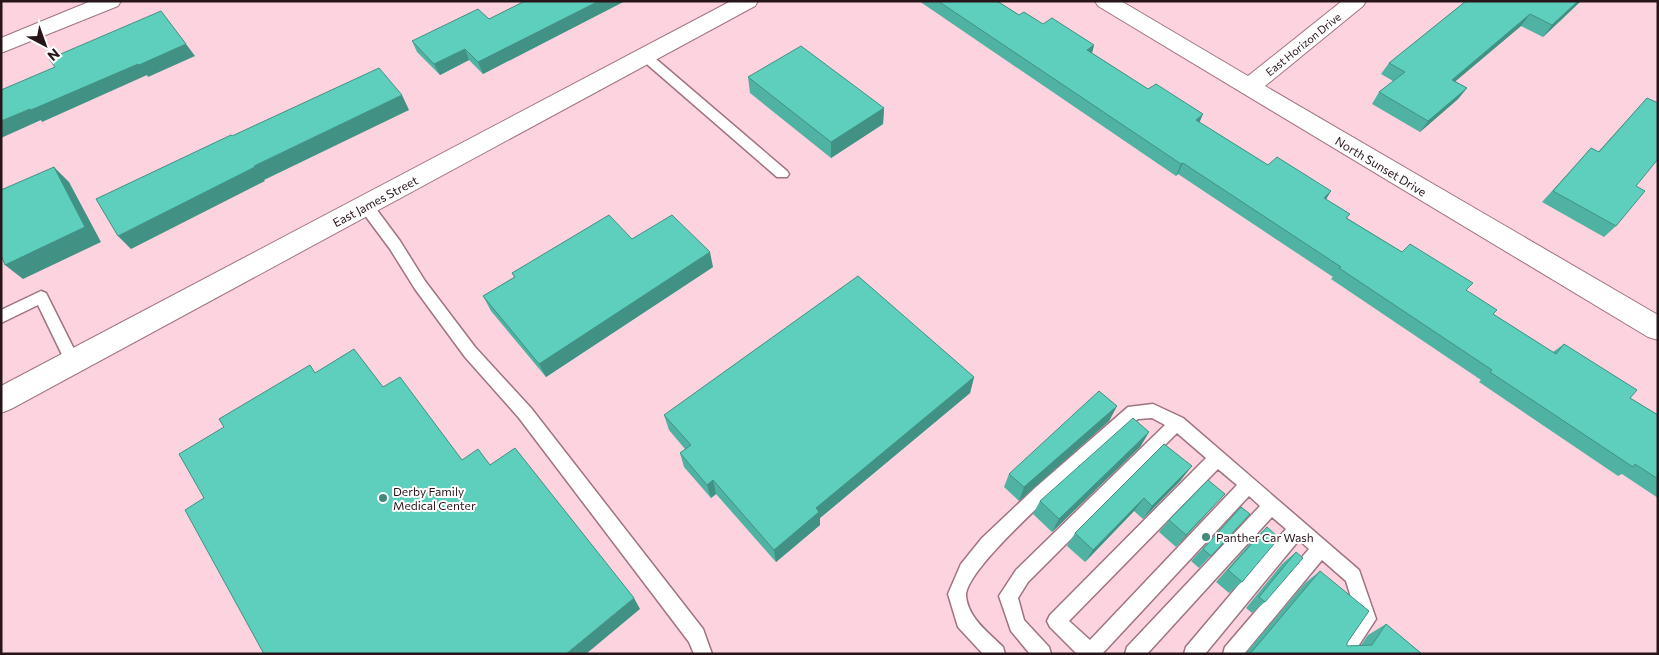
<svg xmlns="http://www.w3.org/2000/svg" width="1659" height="655" font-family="Commissioner,sans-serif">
	<rect width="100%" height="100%" fill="#fcd3de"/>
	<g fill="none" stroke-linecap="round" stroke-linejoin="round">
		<defs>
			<path id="service" d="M 645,52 L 649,53 L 787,171 L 789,174 L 787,177 L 777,177 L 641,59 L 639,56 Z
				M 366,201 L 371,202 L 400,241 L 425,281 L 475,347 L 531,408 L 703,629 L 712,654 L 694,654 L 689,642 L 519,418 L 465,357 L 415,289 L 390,249 L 361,210 L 359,206 L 361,202 Z
				M 41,291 L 46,293 L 78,357 L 81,362 L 78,367 L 73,369 L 68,367 L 38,305 L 1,323 L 1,310 Z
				M 1153,404 L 1183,418 L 1359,570 L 1376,619 L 1353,654 L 1332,654 L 1357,617 L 1346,581 L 1322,560 L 1244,654 L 1223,654 L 1225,647 L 1309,549 L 1299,540 L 1205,654 L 1184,654 L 1186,647 L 1286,529 L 1272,517 L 1147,654 L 1125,654 L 1127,647 L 1260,506 L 1249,496 L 1102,654 L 1077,654 L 1050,627 L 1047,621 L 1050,615 L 1206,458 L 1177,433 L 1028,582 L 1018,598 L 1024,620 L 1049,647 L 1051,654 L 1030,654 L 1011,631 L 999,596 L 1016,570 L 1165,425 L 1152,418 L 1138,419 C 1109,444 964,564 966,596 C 968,618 988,632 1003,647 L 1005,654 L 983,654 L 958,627 L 948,594 L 961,564 L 982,538 L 1035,488 L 1128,407 ZM 1218,469 L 1237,485 L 1090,640 L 1069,621 Z"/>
			<path id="minor" d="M 91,1 L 121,1 L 118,6 L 1,53 L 1,38 Z
				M 1095,1 L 1121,1 L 1248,76 L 1342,1 L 1366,1 L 1363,6 L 1265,86 L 1658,315 L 1658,340 L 1648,337 L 1098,6 Z"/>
			<path id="tertiary" d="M 731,1 L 758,1 L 755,6 L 11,409 L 1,413 L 1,386 Z"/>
		</defs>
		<use href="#service" stroke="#a07380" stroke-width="3"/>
		<use href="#minor" stroke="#a07380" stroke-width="2"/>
		<use href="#tertiary" stroke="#a07380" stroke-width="2"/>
		<use href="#service" fill="#fff" fill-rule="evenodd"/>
		<use href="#minor" fill="#fff" fill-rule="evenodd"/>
		<use href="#tertiary" fill="#fff" fill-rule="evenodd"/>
	</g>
	<path fill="#50b2a2" d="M 525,1 L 625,1 L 483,74 L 469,60 L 440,75 L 417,52 L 412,41 L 489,19 Z
		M 919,1 L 997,1 L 1019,15 L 1094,45 L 1092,53 L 1199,122 L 1268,165 L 1350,214 L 1347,218 L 1402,252 L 1466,290 L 1493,314 L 1553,352 L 1564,344 L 1630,398 L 1658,415 L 1658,498 L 1622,474 L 1618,476 L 1479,382 L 1481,380 L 1331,279 L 1333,277 L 1178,174 L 1176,176 Z
		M 1466,1 L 1581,1 L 1543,37 L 1521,26 L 1455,81 L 1467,88 L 1458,99 L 1420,132 L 1372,104 L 1379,92 L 1393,81 L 1381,74 L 1389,63 Z
		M 748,77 L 884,108 L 883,124 L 831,158 L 750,93 Z
		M 1647,98 L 1636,186 L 1616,226 L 1604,237 L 1542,202 L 1591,148 L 1598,152 Z
		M 632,239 L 713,267 L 546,377 L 491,311 L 483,296 L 514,277 L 512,273 Z
		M 974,377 L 970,393 L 820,518 L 820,525 L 776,562 L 716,494 L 711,498 L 684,467 L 680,453 L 685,449 L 669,430 L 664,415 Z
		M 1117,406 L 1109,421 L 1019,501 L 1004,487 L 1009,474 Z
		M 1149,432 L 1140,447 L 1052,532 L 1033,514 L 1040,501 Z
		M 1164,444 L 1181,480 L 1143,519 L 1134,511 L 1085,562 L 1067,546 L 1075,533 Z
		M 1213,507 L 1176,547 L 1159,532 L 1169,520 Z
		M 1241,507 L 1250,514 L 1199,568 L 1191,561 Z
		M 1267,527 L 1242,582 L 1229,593 L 1216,582 L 1253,540 Z
		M 1296,552 L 1265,602 L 1252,613 L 1246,608 L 1282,564 Z
		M 1320,571 L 1347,646 L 1361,645 L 1368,635 L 1386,624 L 1422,654 L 1245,654 L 1305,583 Z"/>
	<path fill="#419184" d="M 599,1 L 625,1 L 483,74 L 478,62 Z
		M 1578,1 L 1581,1 L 1543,37 L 1552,25 Z
		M 1530,14 L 1521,26 L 1444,91 L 1452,80 Z
		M 186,44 L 195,56 L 148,77 L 147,75 L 42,122 L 41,120 L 1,138 L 1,121 L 138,64 Z
		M 1094,45 L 1091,57 L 1087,50 Z
		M 465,49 L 469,60 L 440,75 L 434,64 Z
		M 1467,88 L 1458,99 L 1420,132 L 1428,121 Z
		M 402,95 L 409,110 L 264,180 L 265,181 L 131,249 L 118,236 L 254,166 Z
		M 884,108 L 883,124 L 831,158 L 831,142 Z
		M 1203,114 L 1198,126 L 1196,120 Z
		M 1183,163 L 1178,174 L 1176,176 L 1181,164 Z
		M 54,167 L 69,182 L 101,242 L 23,279 L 5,265 Z
		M 1331,191 L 1324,203 L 1324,198 Z
		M 710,252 L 713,267 L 546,377 L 539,364 Z
		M 974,377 L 970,393 L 820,518 L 820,525 L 776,562 L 774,550 L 816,508 Z
		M 1117,406 L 1109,421 L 1019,501 L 1024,487 Z
		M 1149,432 L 1140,447 L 1052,532 L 1059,519 Z
		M 1192,466 L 1181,480 L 1143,519 L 1152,506 Z
		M 713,480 L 716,494 L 711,498 L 707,485 Z
		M 1225,494 L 1213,507 L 1176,547 L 1186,535 Z
		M 1144,498 L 1134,511 L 1085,562 L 1093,550 Z
		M 634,598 L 640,609 L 586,654 L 566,654 Z"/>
	<path fill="#5dcfbc" stroke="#419184" d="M 525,1 L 599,1 L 478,62 L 465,49 L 434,64 L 412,41 L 478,9 L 489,19 Z
		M 938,1 L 997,1 L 1019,15 L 1024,12 L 1043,24 L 1052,18 L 1094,45 L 1087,50 L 1148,89 L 1156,84 L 1203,114 L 1196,120 L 1268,165 L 1277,157 L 1331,191 L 1324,198 L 1350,214 L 1346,218 L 1402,252 L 1410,244 L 1473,283 L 1466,290 L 1497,310 L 1493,314 L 1556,354 L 1564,344 L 1637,390 L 1630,398 L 1658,415 L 1658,479 L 1635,464 L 1633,467 L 1490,372 L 1492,370 L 1339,268 L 1341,267 L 1183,163 L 1181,164 Z
		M 1466,1 L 1578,1 L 1552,25 L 1530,14 L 1452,80 L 1467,88 L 1428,121 L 1379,92 L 1405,72 L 1389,63 Z
		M 161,11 L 186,44 L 139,65 L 138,64 L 31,110 L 30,109 L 1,121 L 1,90 L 55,67 L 49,59 Z
		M 801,46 L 884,108 L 831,142 L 748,77 Z
		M 379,68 L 402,95 L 254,166 L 255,167 L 118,236 L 96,199 L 231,135 L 232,136 Z
		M 1647,98 L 1658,103 L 1658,159 L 1636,186 L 1645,191 L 1616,226 L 1553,191 L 1591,148 L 1599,152 Z
		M 54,167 L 85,227 L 5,265 L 1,255 L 1,190 Z
		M 609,215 L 632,239 L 672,215 L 710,252 L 539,364 L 483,296 L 515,277 L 512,273 Z
		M 858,276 L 974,377 L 816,508 L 819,512 L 774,550 L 713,480 L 707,485 L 680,453 L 691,445 L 664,415 Z
		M 354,349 L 383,387 L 400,377 L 462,460 L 478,449 L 490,465 L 515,448 L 634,598 L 566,654 L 264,654 L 185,510 L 204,498 L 179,454 L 224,427 L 219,419 L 310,365 L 315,373 Z
		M 1099,391 L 1117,406 L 1024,487 L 1009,474 Z
		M 1133,418 L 1149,432 L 1059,519 L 1040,501 Z
		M 1164,444 L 1192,466 L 1152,506 L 1144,498 L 1093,550 L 1075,533 Z
		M 1208,480 L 1225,494 L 1186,535 L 1169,520 Z
		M 1241,507 L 1250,514 L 1211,556 L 1203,549 Z
		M 1267,527 L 1279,538 L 1242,582 L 1228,570 Z
		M 1296,552 L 1303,558 L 1265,602 L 1259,597 Z
		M 1320,571 L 1369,611 L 1347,643 L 1347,646 L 1372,645 L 1386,624 L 1422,654 L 1250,654 Z"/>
	<g fill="#44877b" stroke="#fff" stroke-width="2">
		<circle cx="383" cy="498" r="5"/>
		<circle cx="1206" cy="537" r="5"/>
	</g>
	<g text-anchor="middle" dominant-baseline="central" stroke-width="4" stroke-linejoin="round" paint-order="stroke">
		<g font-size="11" fill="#27151a" stroke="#fff">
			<text transform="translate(1303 44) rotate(-39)">East Horizon Drive</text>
		</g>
		<g font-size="12" fill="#27151a" stroke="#fff">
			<text transform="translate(1381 166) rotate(31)">North Sunset Drive</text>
			<text transform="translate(375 201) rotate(-28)">East James Street</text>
		</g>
		<g font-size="12" fill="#27151a" stroke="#fff" text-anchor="start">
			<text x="393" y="491">Derby Family<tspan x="393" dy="14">Medical Center</tspan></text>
			<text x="1216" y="537">Panther Car Wash</text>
		</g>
	</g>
	<rect width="1659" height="655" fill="none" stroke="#27151a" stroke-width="5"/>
	<g transform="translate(45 45) rotate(139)" stroke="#ffffff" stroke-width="4" paint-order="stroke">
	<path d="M0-4L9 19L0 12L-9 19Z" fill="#27151a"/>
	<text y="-8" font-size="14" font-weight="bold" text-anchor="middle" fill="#27151a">N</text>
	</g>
</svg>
